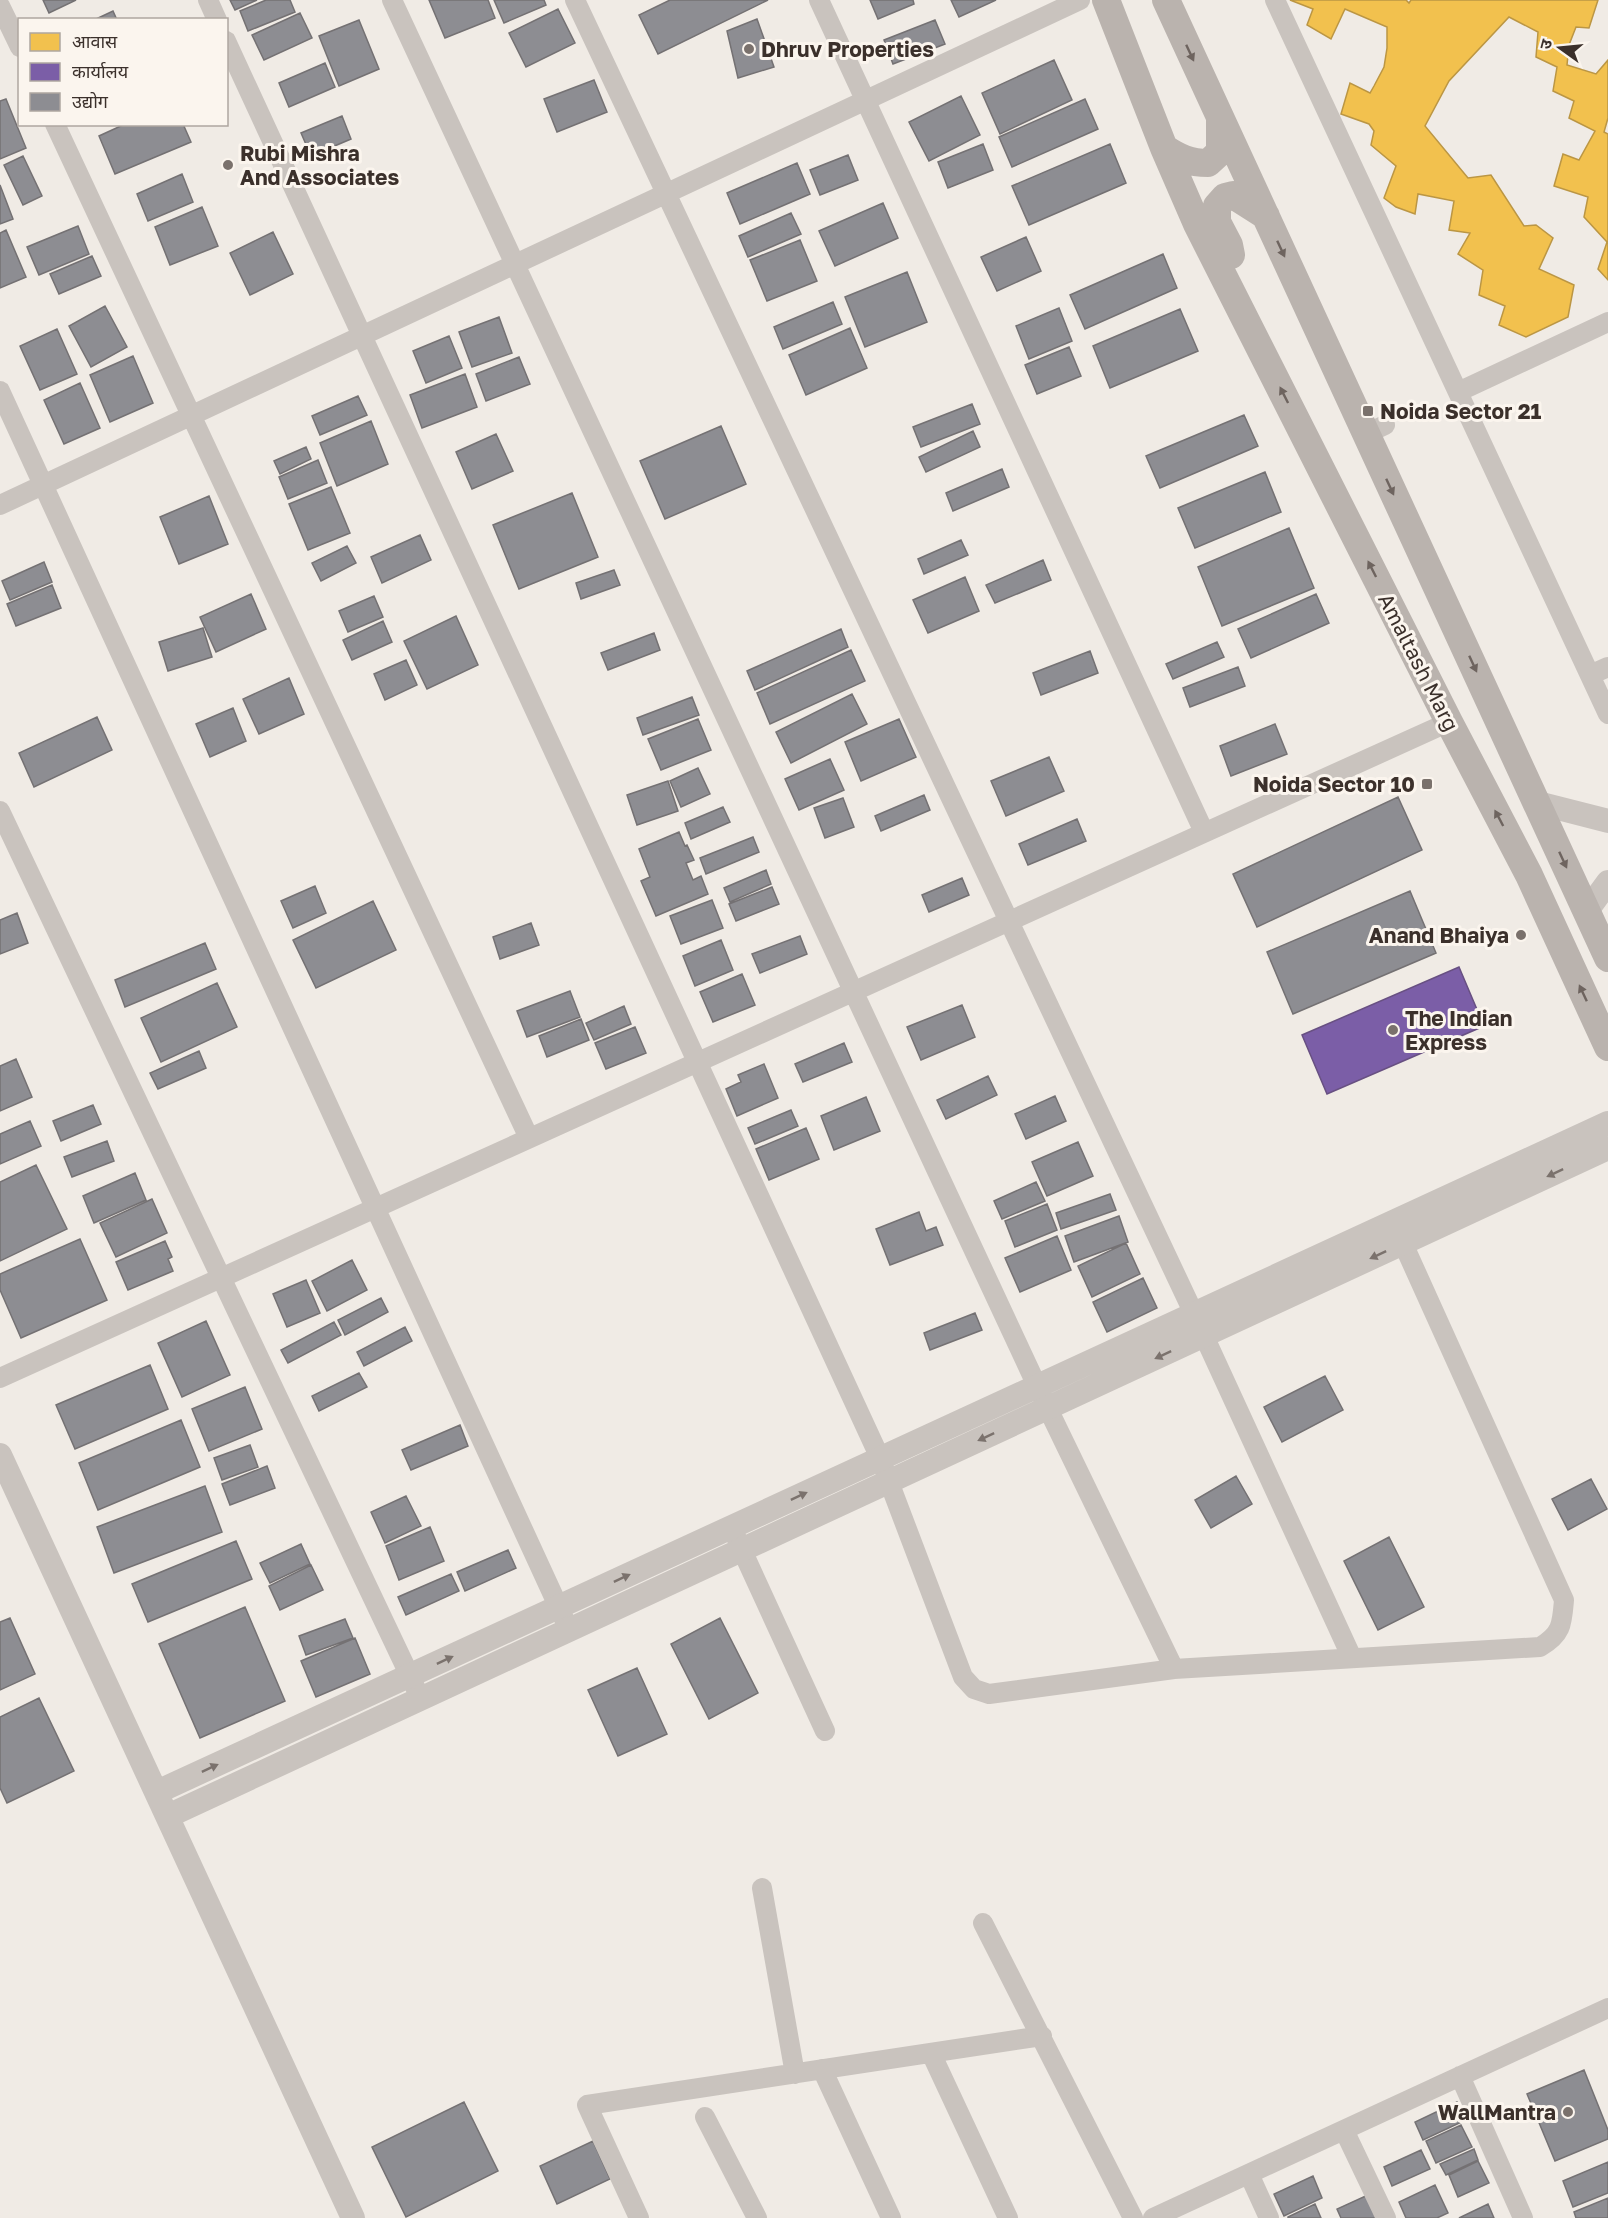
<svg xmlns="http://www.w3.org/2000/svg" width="1608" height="2218" font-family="'Golos Text','Noto Sans Devanagari',sans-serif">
	<rect width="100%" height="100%" fill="#f0ebe5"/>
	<path fill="#f2c14e" stroke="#bb9644" stroke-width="1.5" d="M 1290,0 L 1406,0 L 1409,3 L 1411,0 L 1598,0 L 1589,28 L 1576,27 L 1569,45 L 1567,65 L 1596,74 L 1608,60 L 1608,118 L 1604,132 L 1608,134 L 1608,280 L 1598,269 L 1607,242 L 1584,217 L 1588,197 L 1554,186 L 1563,154 L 1579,160 L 1595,131 L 1569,118 L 1574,101 L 1553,91 L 1557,67 L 1536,57 L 1538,32 L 1509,17 L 1449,81 L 1425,126 L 1468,178 L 1491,175 L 1524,226 L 1536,225 L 1553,238 L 1539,269 L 1574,285 L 1568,317 L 1526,337 L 1499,325 L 1505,306 L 1479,295 L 1483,270 L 1458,254 L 1470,233 L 1449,230 L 1454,201 L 1418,194 L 1415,214 L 1396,207 L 1384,198 L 1396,166 L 1371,145 L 1374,131 L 1369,124 L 1341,114 L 1350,83 L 1370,93 L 1374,86 L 1384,67 L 1387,48 L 1387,27 L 1345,9 L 1331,39 L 1307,25 L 1313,9 Z"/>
	<path fill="#7b5ea7" stroke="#685082" stroke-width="1.5" d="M 1459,967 L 1484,1026 L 1327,1094 L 1302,1035 Z"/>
	<path fill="#8d8d92" stroke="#747173" stroke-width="1.5" d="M 43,0 L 76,0 L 49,13 Z
		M 230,0 L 257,0 L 235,10 Z
		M 266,0 L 290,0 L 295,12 L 248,31 L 240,11 Z
		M 429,0 L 488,0 L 495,18 L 445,38 Z
		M 494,0 L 544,0 L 546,5 L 504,23 Z
		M 670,0 L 768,0 L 658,54 L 639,15 Z
		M 870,0 L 913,0 L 914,4 L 878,19 Z
		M 951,0 L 996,0 L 959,17 Z
		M 558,9 L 575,43 L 526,67 L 509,33 Z
		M 113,11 L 117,20 L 94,20 Z
		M 300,13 L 312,38 L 264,60 L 252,35 Z
		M 757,19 L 774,67 L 738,78 L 727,31 Z
		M 359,20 L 379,69 L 339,86 L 319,36 Z
		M 935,20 L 945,44 L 893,64 L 884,40 Z
		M 1054,60 L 1072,100 L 1000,134 L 982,93 Z
		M 325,63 L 335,87 L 289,107 L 279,83 Z
		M 594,80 L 607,112 L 557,132 L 544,99 Z
		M 961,96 L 980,135 L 929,161 L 909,122 Z
		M 6,99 L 26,148 L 0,159 L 0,101 Z
		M 1085,99 L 1098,129 L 1012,167 L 999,137 Z
		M 342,116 L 351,139 L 311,156 L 301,133 Z
		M 125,124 L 183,124 L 191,142 L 115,174 L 99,136 Z
		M 983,144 L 993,170 L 948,188 L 938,162 Z
		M 1110,144 L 1126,183 L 1029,225 L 1012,186 Z
		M 848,155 L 858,180 L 820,195 L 810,170 Z
		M 23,156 L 42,196 L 23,205 L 4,165 Z
		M 797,163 L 810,194 L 740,224 L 727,193 Z
		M 182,174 L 193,202 L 148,221 L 137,194 Z
		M 0,185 L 13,219 L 0,224 Z
		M 883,203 L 898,238 L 835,266 L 819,231 Z
		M 202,207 L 218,246 L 170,265 L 155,227 Z
		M 791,213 L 801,234 L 748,257 L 739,236 Z
		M 78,226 L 89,254 L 39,275 L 27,247 Z
		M 6,230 L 26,277 L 0,288 L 0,233 Z
		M 273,232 L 293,274 L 250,295 L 230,253 Z
		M 1026,237 L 1041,271 L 997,291 L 981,257 Z
		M 800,240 L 817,281 L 767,301 L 750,260 Z
		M 1163,254 L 1177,288 L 1085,329 L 1070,295 Z
		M 92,256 L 101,276 L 59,294 L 50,274 Z
		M 907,272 L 927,322 L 865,347 L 845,297 Z
		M 833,302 L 842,324 L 783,349 L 774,327 Z
		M 105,306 L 127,347 L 91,367 L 69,326 Z
		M 1059,308 L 1072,341 L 1029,359 L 1016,326 Z
		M 1180,309 L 1198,351 L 1110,388 L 1093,346 Z
		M 499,317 L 512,353 L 472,367 L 459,332 Z
		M 850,328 L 867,368 L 806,395 L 789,355 Z
		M 57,329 L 77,374 L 40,390 L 20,346 Z
		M 449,336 L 462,368 L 426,383 L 413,351 Z
		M 1069,347 L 1081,376 L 1037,394 L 1025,365 Z
		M 133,356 L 153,403 L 110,422 L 90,375 Z
		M 519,357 L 530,384 L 486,401 L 476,374 Z
		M 465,374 L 477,407 L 422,428 L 410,395 Z
		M 80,383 L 100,428 L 64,444 L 44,400 Z
		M 358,396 L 367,415 L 320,435 L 312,416 Z
		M 972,404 L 980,424 L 921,447 L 913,427 Z
		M 1244,415 L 1258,446 L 1160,488 L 1146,456 Z
		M 371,421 L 388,464 L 337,486 L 320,443 Z
		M 721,426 L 746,484 L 665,519 L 640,461 Z
		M 973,431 L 980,447 L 926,472 L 919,457 Z
		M 496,434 L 513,471 L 472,489 L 456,452 Z
		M 306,447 L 311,459 L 280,474 L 274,461 Z
		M 318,460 L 327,483 L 288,499 L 279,477 Z
		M 1002,469 L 1009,487 L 953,511 L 946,493 Z
		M 1265,472 L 1281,512 L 1195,548 L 1178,508 Z
		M 331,487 L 350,533 L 308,550 L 289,504 Z
		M 572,493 L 598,557 L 519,589 L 493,525 Z
		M 209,496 L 228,544 L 179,564 L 160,517 Z
		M 1289,528 L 1314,588 L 1222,626 L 1198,567 Z
		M 420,535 L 431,560 L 382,583 L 371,557 Z
		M 961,540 L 968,555 L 924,574 L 918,559 Z
		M 347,546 L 356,563 L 321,581 L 312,563 Z
		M 1043,560 L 1051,580 L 995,603 L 986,585 Z
		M 44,562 L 52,582 L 10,600 L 2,581 Z
		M 614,570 L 620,585 L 581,599 L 576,583 Z
		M 965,577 L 979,611 L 928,633 L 913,600 Z
		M 52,585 L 61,608 L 16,626 L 7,604 Z
		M 251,594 L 266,629 L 216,652 L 200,617 Z
		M 1316,594 L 1329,623 L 1251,658 L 1238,629 Z
		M 374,596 L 383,617 L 348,632 L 339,611 Z
		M 456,616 L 478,665 L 427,689 L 404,641 Z
		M 383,621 L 392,642 L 352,660 L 343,640 Z
		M 203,628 L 212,657 L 168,671 L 159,642 Z
		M 841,629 L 848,647 L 755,690 L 747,671 Z
		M 654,633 L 660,650 L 608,670 L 601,653 Z
		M 1217,642 L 1224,657 L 1173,679 L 1166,664 Z
		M 851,650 L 865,681 L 770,724 L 757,693 Z
		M 1090,651 L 1098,673 L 1041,695 L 1033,673 Z
		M 406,660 L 417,685 L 385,700 L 374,674 Z
		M 1238,667 L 1245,686 L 1190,707 L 1183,688 Z
		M 289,678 L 304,714 L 259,734 L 243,699 Z
		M 852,694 L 867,724 L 791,763 L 776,732 Z
		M 692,697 L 699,715 L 643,735 L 637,718 Z
		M 233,708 L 246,741 L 210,757 L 196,724 Z
		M 97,717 L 112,750 L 34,787 L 19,753 Z
		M 698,719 L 711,750 L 661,770 L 648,739 Z
		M 899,719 L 916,757 L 861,781 L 845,742 Z
		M 1275,724 L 1287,754 L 1231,776 L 1220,746 Z
		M 1049,757 L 1064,791 L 1006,816 L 991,781 Z
		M 830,759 L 844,790 L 799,810 L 785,779 Z
		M 698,768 L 710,794 L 681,807 L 670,781 Z
		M 668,781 L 678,811 L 637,825 L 627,795 Z
		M 924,795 L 930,810 L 881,831 L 875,816 Z
		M 1398,797 L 1422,850 L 1257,927 L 1233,874 Z
		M 843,798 L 854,827 L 825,838 L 814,808 Z
		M 723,807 L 730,822 L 691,839 L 685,823 Z
		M 1077,819 L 1086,841 L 1028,865 L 1019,844 Z
		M 679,832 L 685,846 L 687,845 L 694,860 L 686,863 L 693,880 L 701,876 L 708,894 L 656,916 L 641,881 L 650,877 L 639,849 Z
		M 753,837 L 759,852 L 706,874 L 700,858 Z
		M 766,870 L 771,884 L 730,902 L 724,888 Z
		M 962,878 L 969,895 L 929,912 L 922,895 Z
		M 315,886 L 326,913 L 293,928 L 281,901 Z
		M 772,887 L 779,904 L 736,921 L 729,904 Z
		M 1410,891 L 1436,953 L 1293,1014 L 1267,952 Z
		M 712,900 L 723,928 L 681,944 L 670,916 Z
		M 373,901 L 396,950 L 316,988 L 293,940 Z
		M 17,913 L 28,943 L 0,954 L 0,920 Z
		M 531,923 L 539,945 L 500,959 L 493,937 Z
		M 800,936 L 807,954 L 760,973 L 752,954 Z
		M 721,940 L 733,970 L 695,986 L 683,956 Z
		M 205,943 L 216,969 L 125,1007 L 115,980 Z
		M 742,974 L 755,1005 L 713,1022 L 700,992 Z
		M 217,983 L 237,1027 L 161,1062 L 141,1018 Z
		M 570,991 L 580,1017 L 527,1037 L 517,1011 Z
		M 962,1005 L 975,1037 L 921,1060 L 907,1027 Z
		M 624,1006 L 631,1024 L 594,1040 L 586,1023 Z
		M 581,1019 L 589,1040 L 547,1057 L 539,1036 Z
		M 635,1027 L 646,1053 L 606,1069 L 595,1043 Z
		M 844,1043 L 852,1062 L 803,1082 L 795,1064 Z
		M 199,1051 L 206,1068 L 158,1089 L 150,1073 Z
		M 16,1059 L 32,1097 L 0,1111 L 0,1066 Z
		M 764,1064 L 778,1098 L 737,1116 L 726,1089 L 741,1082 L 738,1075 Z
		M 988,1076 L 997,1095 L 946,1119 L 937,1100 Z
		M 1055,1096 L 1066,1121 L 1026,1139 L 1015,1114 Z
		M 866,1097 L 880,1131 L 834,1150 L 821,1116 Z
		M 93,1105 L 101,1124 L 61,1141 L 53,1121 Z
		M 791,1110 L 798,1126 L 755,1144 L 748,1128 Z
		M 30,1121 L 41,1146 L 0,1164 L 0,1134 Z
		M 806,1128 L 819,1159 L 769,1180 L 756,1149 Z
		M 107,1141 L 114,1161 L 72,1177 L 64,1157 Z
		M 1078,1142 L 1093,1176 L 1047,1196 L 1032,1162 Z
		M 36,1165 L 67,1229 L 0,1261 L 0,1182 Z
		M 135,1173 L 146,1200 L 94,1223 L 83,1196 Z
		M 1036,1182 L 1045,1201 L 1002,1219 L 994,1201 Z
		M 1110,1194 L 1116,1210 L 1061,1229 L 1056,1213 Z
		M 152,1199 L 167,1233 L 116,1257 L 100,1223 Z
		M 1047,1204 L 1057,1230 L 1015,1247 L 1005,1221 Z
		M 919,1212 L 926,1231 L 936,1227 L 943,1245 L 890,1265 L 876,1229 Z
		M 1119,1216 L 1128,1242 L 1074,1262 L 1065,1236 Z
		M 1057,1236 L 1071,1270 L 1020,1292 L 1005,1258 Z
		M 80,1239 L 107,1300 L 21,1338 L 0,1290 L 0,1274 Z
		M 165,1241 L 172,1257 L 168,1259 L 173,1271 L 128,1290 L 116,1262 Z
		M 1126,1243 L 1140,1274 L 1092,1297 L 1078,1266 Z
		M 352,1260 L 367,1290 L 327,1311 L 312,1281 Z
		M 1143,1278 L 1157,1308 L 1107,1332 L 1093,1302 Z
		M 306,1280 L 320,1313 L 287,1327 L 273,1294 Z
		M 381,1298 L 388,1312 L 345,1335 L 338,1320 Z
		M 975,1313 L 982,1330 L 930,1350 L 924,1333 Z
		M 206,1321 L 230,1375 L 182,1397 L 158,1343 Z
		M 334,1322 L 341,1335 L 288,1363 L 281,1350 Z
		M 405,1327 L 412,1341 L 364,1366 L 357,1352 Z
		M 150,1365 L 168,1409 L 75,1449 L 56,1405 Z
		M 359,1373 L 367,1387 L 319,1411 L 312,1396 Z
		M 1325,1376 L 1343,1410 L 1282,1442 L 1264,1407 Z
		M 245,1387 L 262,1429 L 209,1451 L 192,1409 Z
		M 181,1420 L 200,1467 L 98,1510 L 79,1463 Z
		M 460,1425 L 468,1446 L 411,1470 L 402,1450 Z
		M 250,1445 L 258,1467 L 222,1480 L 214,1458 Z
		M 267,1466 L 275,1488 L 230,1505 L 222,1484 Z
		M 1236,1476 L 1252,1504 L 1211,1528 L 1195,1500 Z
		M 1591,1479 L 1607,1509 L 1568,1530 L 1552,1499 Z
		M 205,1486 L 222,1532 L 114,1573 L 97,1527 Z
		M 406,1496 L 421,1526 L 385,1543 L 371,1512 Z
		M 430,1527 L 444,1561 L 399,1580 L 386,1546 Z
		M 1389,1537 L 1424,1607 L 1378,1630 L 1344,1561 Z
		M 236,1541 L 252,1579 L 148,1622 L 132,1584 Z
		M 301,1544 L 310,1564 L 270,1583 L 260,1563 Z
		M 508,1550 L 516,1568 L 465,1591 L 457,1572 Z
		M 311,1565 L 323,1590 L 280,1610 L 269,1586 Z
		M 451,1574 L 459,1591 L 406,1615 L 398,1597 Z
		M 245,1607 L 285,1701 L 200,1738 L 159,1644 Z
		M 10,1618 L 35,1674 L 0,1690 L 0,1622 Z
		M 720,1618 L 758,1693 L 709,1719 L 671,1644 Z
		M 345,1619 L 353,1638 L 306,1655 L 299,1636 Z
		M 355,1638 L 370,1674 L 316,1697 L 301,1661 Z
		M 637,1668 L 667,1734 L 618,1756 L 588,1690 Z
		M 39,1698 L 74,1771 L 7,1803 L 0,1788 L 0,1717 Z
		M 1584,2070 L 1608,2130 L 1608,2139 L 1555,2161 L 1527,2094 Z
		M 464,2102 L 498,2171 L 406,2217 L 372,2147 Z
		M 1457,2102 L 1466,2120 L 1423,2140 L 1415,2122 Z
		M 1461,2125 L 1472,2147 L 1436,2163 L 1426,2141 Z
		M 593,2141 L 610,2179 L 557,2204 L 540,2166 Z
		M 1474,2149 L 1478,2160 L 1446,2175 L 1440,2164 Z
		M 1421,2150 L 1430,2169 L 1392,2186 L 1384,2167 Z
		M 1478,2161 L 1489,2183 L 1458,2197 L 1449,2175 Z
		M 1608,2162 L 1608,2193 L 1573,2207 L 1563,2181 Z
		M 1313,2176 L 1322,2198 L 1284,2216 L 1274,2194 Z
		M 1435,2185 L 1448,2213 L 1437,2218 L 1406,2218 L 1399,2202 Z
		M 1370,2194 L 1381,2218 L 1341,2218 L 1337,2209 Z
		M 1608,2198 L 1608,2218 L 1576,2218 L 1574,2212 Z
		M 1315,2204 L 1321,2218 L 1288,2218 L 1288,2217 Z
		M 1488,2204 L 1494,2218 L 1459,2218 Z"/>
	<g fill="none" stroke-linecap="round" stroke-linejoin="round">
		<path stroke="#c9c3be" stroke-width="20" d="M 208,0 L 217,20
			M 392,0 L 1037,1386 L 1174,1669
			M 575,0 L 1194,1314 L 1352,1658
			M 819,0 L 1204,832
			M 1275,0 L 1608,714
			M 0,6 L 20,47
			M 226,41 L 880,1458 L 963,1677 L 974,1689 L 989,1694 L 1174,1669 L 1540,1647 C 1562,1634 1562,1624 1564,1600 L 1397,1230
			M 55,124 L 529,1138
			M 0,391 L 565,1621
			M 1458,392 L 1608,322
			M 1366,434 L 1385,425
			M 0,505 L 1080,0
			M 1590,675 L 1608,667
			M 0,811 L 416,1689
			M 0,1378 L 1449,722
			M 736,1537 L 825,1731
			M 762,1888 L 795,2074
			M 983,1923 L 1133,2218
			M 931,2053 L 1008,2218
			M 822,2069 L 891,2218
			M 1460,2076 L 1523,2218
			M 705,2117 L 757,2218
			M 1344,2130 L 1386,2218
			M 1249,2174 L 1269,2218
			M 639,2218 L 587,2105 L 1042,2036
			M 1153,2218 L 1608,2008"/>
		<path stroke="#c9c3be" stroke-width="24" d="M 1538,803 L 1608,821
			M 1586,912 L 1608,882
			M 0,1455 L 353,2218
			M 157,1792 L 1608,1123
			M 168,1816 L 1608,1148"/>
		<path stroke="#bab3ae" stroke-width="28" d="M 1106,0 L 1164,148 L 1197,224 L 1449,722 L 1529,875 L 1608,1047
			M 1166,0 L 1608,958
			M 1164,148 C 1179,158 1190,163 1208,163 L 1220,152 L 1220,120
			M 1231,255 L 1229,245 L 1217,222 L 1217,206 L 1225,197 L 1233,195 L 1266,216"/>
	</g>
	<defs><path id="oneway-solid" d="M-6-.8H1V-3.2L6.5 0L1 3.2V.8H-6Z" transform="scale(1.5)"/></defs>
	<g fill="#6e645f">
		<use href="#oneway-solid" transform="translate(1190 53) rotate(65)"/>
		<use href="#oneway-solid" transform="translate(1281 249) rotate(65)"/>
		<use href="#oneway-solid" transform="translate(1284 395) rotate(-117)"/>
		<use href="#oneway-solid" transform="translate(1390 487) rotate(65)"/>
		<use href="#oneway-solid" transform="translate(1372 569) rotate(-117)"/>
		<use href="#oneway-solid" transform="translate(1473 664) rotate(65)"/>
		<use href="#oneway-solid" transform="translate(1499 818) rotate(-118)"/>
		<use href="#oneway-solid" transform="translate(1563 860) rotate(65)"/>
		<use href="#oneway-solid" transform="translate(1583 993) rotate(-115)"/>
	</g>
	<g fill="#7b726d">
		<use href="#oneway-solid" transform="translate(1555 1173) rotate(155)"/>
		<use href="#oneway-solid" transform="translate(1378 1255) rotate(155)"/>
		<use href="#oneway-solid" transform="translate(1163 1355) rotate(155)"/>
		<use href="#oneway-solid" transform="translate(986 1437) rotate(155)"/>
		<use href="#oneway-solid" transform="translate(799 1496) rotate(-25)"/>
		<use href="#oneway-solid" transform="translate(622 1578) rotate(-25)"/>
		<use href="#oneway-solid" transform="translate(445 1660) rotate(-25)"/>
		<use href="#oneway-solid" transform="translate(210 1768) rotate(-25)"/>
	</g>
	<g fill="#7a716c" stroke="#fbf5ee" stroke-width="2">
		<circle cx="749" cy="49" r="6"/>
		<circle cx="228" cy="165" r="6"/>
		<rect x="1362" y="405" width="12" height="12" rx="3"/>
		<rect x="1421" y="778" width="12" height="12" rx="3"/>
		<circle cx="1521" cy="935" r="6"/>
		<circle cx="1393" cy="1030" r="6"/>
		<circle cx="1568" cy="2112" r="6"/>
	</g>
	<g text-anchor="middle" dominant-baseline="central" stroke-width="6" stroke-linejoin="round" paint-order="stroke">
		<g font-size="21" font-weight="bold" fill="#3b302b" stroke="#fbf5ee" text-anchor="start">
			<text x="761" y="49">Dhruv Properties</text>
			<text x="240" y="153">Rubi Mishra<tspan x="240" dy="24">And Associates</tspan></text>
			<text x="1380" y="411">Noida Sector 21</text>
			<text x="1415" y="784" text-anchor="end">Noida Sector 10</text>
			<text x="1509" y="935" text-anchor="end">Anand Bhaiya</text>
			<text x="1405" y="1018">The Indian<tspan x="1405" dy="24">Express</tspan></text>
			<text x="1556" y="2112" text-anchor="end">WallMantra</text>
		</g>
		<g font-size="21" fill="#3b302b" stroke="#fbf5ee">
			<text transform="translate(1419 662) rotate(63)">Amaltash Marg</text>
		</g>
	</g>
	<rect x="18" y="18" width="210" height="108" fill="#fbf5ee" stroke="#aea6a0" stroke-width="1.5"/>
	<rect x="30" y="33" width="30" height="18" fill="#f2c14e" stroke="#aea6a0" stroke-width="1.5"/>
	<text x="72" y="48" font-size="18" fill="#3b302b">आवास</text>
	<rect x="30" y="63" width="30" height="18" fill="#7b5ea7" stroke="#aea6a0" stroke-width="1.5"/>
	<text x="72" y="78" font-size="18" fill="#3b302b">कार्यालय</text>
	<rect x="30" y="93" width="30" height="18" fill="#8d8d92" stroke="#aea6a0" stroke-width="1.5"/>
	<text x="72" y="108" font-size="18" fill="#3b302b">उद्योग</text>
	<g transform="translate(1560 48) rotate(285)" stroke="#fbf5ee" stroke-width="4.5" paint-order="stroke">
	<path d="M0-4.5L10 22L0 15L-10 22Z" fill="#3b302b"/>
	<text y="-9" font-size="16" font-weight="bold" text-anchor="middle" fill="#3b302b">उ</text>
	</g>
</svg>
